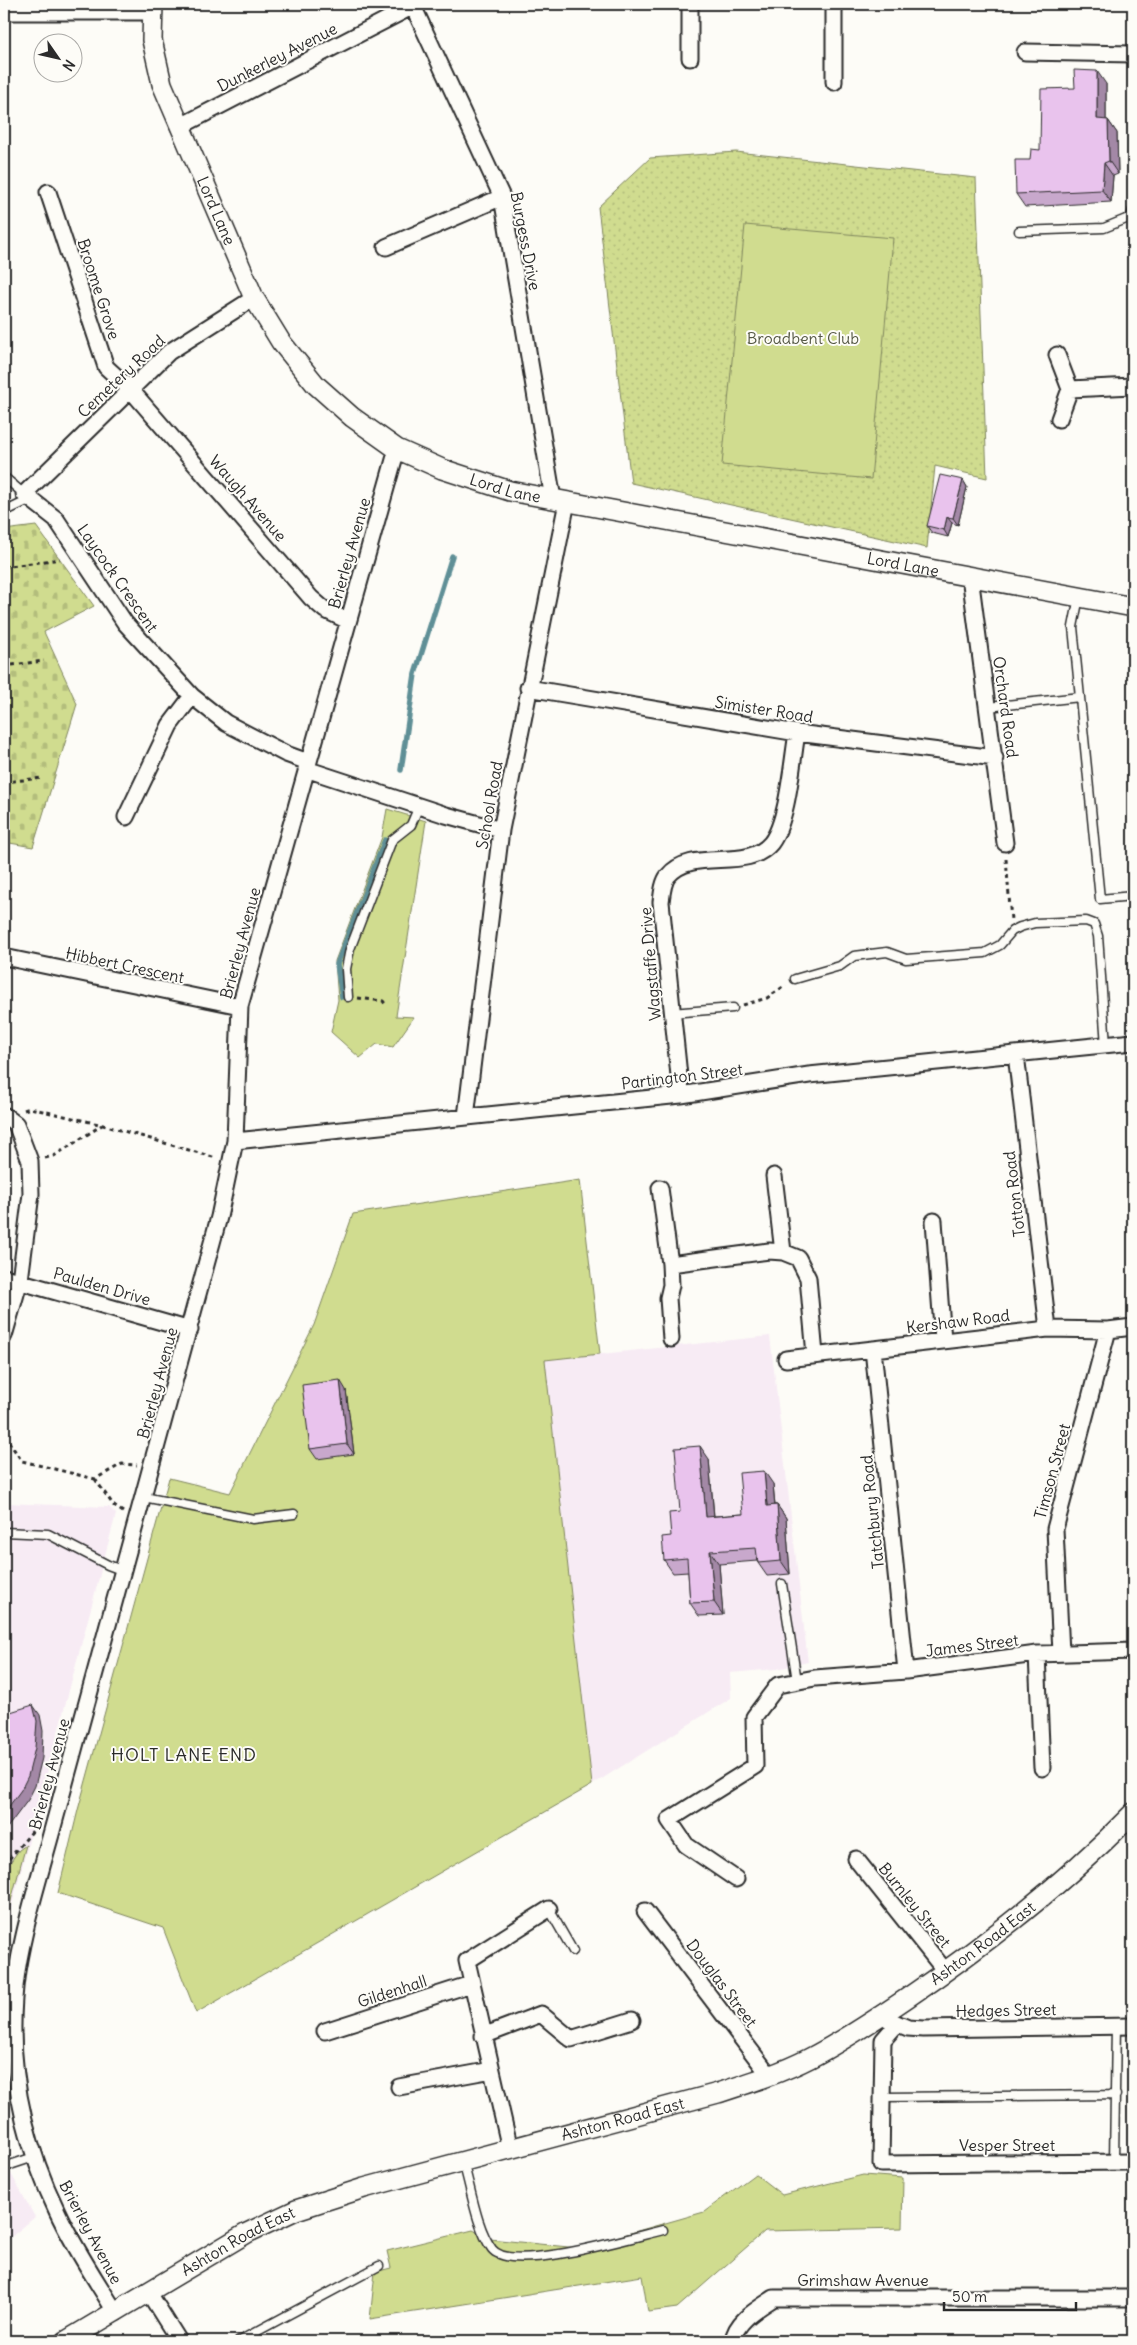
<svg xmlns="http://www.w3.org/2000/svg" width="1137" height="2345" font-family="Delius,sans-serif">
	<defs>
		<pattern id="grass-tufts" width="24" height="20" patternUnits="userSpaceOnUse" patternTransform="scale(1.25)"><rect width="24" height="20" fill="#d0dc8f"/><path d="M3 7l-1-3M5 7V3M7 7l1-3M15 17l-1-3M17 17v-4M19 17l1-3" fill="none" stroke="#b3bd7c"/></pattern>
		<pattern id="cemetery-stones" width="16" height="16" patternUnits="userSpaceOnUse" patternTransform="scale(1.25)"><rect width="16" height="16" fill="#d0dc8f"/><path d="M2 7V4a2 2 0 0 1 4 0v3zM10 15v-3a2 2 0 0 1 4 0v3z" fill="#b3bd7c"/></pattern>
		<pattern id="park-dots" width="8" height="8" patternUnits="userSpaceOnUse" patternTransform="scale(1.25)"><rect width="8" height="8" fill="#d0dc8f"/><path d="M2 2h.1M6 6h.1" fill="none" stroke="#b3bd7c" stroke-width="1.8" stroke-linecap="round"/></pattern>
	</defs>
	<rect width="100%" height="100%" fill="#fdfcf7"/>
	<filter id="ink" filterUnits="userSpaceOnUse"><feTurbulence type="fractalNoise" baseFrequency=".02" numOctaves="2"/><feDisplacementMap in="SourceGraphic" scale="10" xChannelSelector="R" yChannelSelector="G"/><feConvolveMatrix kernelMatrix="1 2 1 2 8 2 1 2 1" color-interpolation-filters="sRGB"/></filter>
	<g filter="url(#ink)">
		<path fill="#f7ebf4" d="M 770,1336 L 808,1662 L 777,1669 L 730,1673 L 731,1698 L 592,1785 L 545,1360 Z
			M 4,1503 L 109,1507 L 116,1514 L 4,1935 Z
			M 4,2161 L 35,2217 L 4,2243 Z"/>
		<path fill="url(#grass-tufts)" stroke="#7e845d" d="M 26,1845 L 5,1923 L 4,1935 L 4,1871 L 19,1850 Z"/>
		<path fill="url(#cemetery-stones)" stroke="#7e845d" d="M 36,526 L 94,606 L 44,632 L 77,704 L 33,847 L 4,842 L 4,530 Z"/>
		<path fill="url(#park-dots)" stroke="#7e845d" d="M 736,152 L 976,178 L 987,478 L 935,466 L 927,548 L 631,483 L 598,207 L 650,158 Z"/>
		<path fill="#d0dc8f" stroke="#7e845d" d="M 745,225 L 893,238 L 871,479 L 722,465 Z
			M 387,809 L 426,821 L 396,1016 L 414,1017 L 393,1047 L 377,1044 L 360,1058 L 331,1032 L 338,1000 L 335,961 L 382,837 Z
			M 580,1180 L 600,1354 L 545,1360 L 592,1785 L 196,2013 L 163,1928 L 58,1893 L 78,1810 L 169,1478 L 230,1493 L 314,1325 L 353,1214 Z
			M 755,2174 L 782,2195 L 863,2175 L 903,2178 L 902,2228 L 765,2231 L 677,2308 L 648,2312 L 642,2276 L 370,2319 L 375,2272 L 391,2268 L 387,2251 L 473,2230 L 490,2239 L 578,2248 L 704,2212 Z"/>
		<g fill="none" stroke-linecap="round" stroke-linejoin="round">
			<path stroke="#5f8f96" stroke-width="5.5" d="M 401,770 L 415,674 L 452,556
				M 342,997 L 337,964 L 385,840"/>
			<defs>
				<path id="service" d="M 1019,231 L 1104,228 L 1131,217 L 1133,210
					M 4,477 L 24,494
					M 4,512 L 31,499
					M 1079,597 L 1073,627 L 1100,899 L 1133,896
					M 988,707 L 1080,697
					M 795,979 L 840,966 L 854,956 L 887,952 L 906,959 L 985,953 L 1000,945 L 1012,931 L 1020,927 L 1035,923 L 1086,921 L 1094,924 L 1098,936 L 1106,1045
					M 348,997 L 346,969 L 350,949 L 392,840 L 411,825 L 419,806
					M 671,1013 L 733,1008
					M 144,1497 L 253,1519 L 294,1514
					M 4,1532 L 48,1534 L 108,1565 L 124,1571
					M 782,1584 L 797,1681
					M 549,1909 L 573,1951
					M 883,2097 L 1116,2095
					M 463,2162 C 471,2188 476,2227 492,2249 C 511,2274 633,2237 663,2230
					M 1114,2162 L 1116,2024
					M 4,2167 L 34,2157
					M 239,2341 L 379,2266"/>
				<path id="minor" d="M 413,6 L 502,197 L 553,499
					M 4,12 L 152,12
					M 1025,52 L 1133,54
					M 690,58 L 690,4
					M 834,82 L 834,4
					M 179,127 L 417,4
					M 48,192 L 106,367 L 130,389 L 311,598 L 325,610 L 348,621
					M 386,247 L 502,197
					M 254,298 L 169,352 L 24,494 L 56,519 L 125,623 L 192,696 L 226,723 L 286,754 L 308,762
					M 1057,355 L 1070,389 L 1133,386
					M 1059,419 L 1070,389
					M 970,576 L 1005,843
					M 528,688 L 797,733 L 995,758
					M 306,769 L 446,815 L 501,830
					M 126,817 L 170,725 L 192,696
					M 4,957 L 240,1006
					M 1016,1054 L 1048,1329
					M 681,1095 L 661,902 C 662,894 663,882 668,876 C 692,846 747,873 771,843 C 788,821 792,762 797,733
					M 4,1115 L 16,1124 L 30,1161 L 31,1194 L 20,1280 L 4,1336
					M 466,1117 L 501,830 L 567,502
					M 235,1141 L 681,1095 L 809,1075 L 1133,1042
					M 774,1176 L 783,1252
					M 660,1188 L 670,1264 L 671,1285 L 668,1298 L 671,1339
					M 934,1221 L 943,1340
					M 670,1264 L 769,1251 L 783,1252 L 798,1258 L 808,1278 L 815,1355
					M 4,1277 L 190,1330
					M 873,1349 L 906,1671
					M 786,1359 L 1048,1329 L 1108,1330 L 1133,1327
					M 1061,1653 L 1055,1529 L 1108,1330
					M 1037,1654 L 1042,1768
					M 856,1859 L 946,1972
					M 736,1879 L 686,1845 L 669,1820 L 755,1766 L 754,1717 L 778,1685 L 815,1678 L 906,1671 L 1037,1654 L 1133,1651
					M 645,1911 L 770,2076
					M 889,2020 L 908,2028 L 923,2029 L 1133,2026
					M 897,2024 L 883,2040 L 881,2164 L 1133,2162
					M 325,2031 L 471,1984
					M 483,2036 L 541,2014 L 571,2039 L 632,2020
					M 399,2087 L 492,2070
					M 510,2149 L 467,1961 L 549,1909
					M 149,2293 L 179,2341
					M 116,2313 C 96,2280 73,2246 57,2211 C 21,2136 5,2054 17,1971 C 25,1922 40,1875 53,1827 L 219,1217 L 235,1141 L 240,1006 L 397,449
					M 733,2341 C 735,2321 759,2308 774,2298 L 1133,2298"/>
				<g id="tertiary">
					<path id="s1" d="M 153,4 L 152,40 L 162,84 L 254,298 L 281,342 L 316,385 L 352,417 L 397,449 L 442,469 L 510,491 L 1133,607"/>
					<path id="s2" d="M 66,2341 L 247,2233 L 296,2210 L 364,2188 L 718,2093 C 749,2083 781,2073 810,2058 C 843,2041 876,2019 907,1998 C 988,1943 1065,1883 1133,1813"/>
				</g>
			</defs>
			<use href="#service" stroke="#2b2b2b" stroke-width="11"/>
			<use href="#minor" stroke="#2b2b2b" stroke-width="19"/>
			<use href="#tertiary" stroke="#2b2b2b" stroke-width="22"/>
			<path stroke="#2b2b2b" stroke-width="3" stroke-dasharray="4 4" stroke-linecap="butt" d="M 4,567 L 60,559
				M 4,666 L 44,661
				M 4,782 L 42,778
				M 1006,859 L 1011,920
				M 358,998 L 383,1001 L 386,1005
				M 743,1005 L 767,998 L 786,985
				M 24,1110 L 30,1108 L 103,1125 L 216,1158
				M 45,1158 L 54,1156 L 102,1125
				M 4,1435 L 22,1461 L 95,1479 L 122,1464 L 137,1465
				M 95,1479 L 114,1506 L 123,1512
				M 4,1865 L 35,1828
				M 4,2146 L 6,2155"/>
			<use href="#service" stroke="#fdfcf7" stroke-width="8"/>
			<use href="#minor" stroke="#fdfcf7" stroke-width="15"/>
			<use href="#tertiary" stroke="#fdfcf7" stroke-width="19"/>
		</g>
		<path fill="#c8a8cc" stroke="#2b2b2b" d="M 1106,84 L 1106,120 L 1108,120 L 1117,133 L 1118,174 L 1113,176 L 1111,202 L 1025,207 L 1016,194 L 1030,160 L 1040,150 L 1075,88 Z
			M 963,480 L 967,487 L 958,525 L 952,523 L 948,537 L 932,533 L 927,526 Z
			M 346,1390 L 354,1454 L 317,1459 L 310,1449 Z
			M 709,1459 L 714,1516 L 743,1514 L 773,1484 L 775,1505 L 777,1505 L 786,1518 L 790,1574 L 767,1576 L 758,1563 L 757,1561 L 719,1564 L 723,1615 L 699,1616 L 690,1603 L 688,1572 L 673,1573 L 664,1560 L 680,1512 Z"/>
		<path fill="#a388a6" stroke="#2b2b2b" d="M 1097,71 L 1106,84 L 1106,132 L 1097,119 Z
			M 1108,120 L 1117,133 L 1118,174 L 1109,161 Z
			M 1104,163 L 1113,176 L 1111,202 L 1102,190 Z
			M 963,480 L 967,487 L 958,525 L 953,518 Z
			M 947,517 L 952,523 L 948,537 L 944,530 Z
			M 340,1380 L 346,1390 L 354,1454 L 347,1444 Z
			M 700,1446 L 709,1459 L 715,1530 L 706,1517 Z
			M 764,1471 L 773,1484 L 776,1519 L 767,1506 Z
			M 777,1505 L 786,1518 L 790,1574 L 781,1561 Z
			M 710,1551 L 719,1564 L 723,1615 L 714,1602 Z
			M 33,1705 L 40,1715 L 43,1731 L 42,1758 L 35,1786 L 28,1800 L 4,1832 L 4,1813 Z"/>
		<path fill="#e9c3ed" stroke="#2b2b2b" d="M 1074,70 L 1097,71 L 1097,119 L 1108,120 L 1109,161 L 1104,163 L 1102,190 L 1016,194 L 1015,160 L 1030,160 L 1031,149 L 1040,150 L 1041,89 L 1075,88 Z
			M 940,475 L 963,480 L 953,518 L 947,517 L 944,530 L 927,526 Z
			M 340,1380 L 347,1444 L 310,1449 L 302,1385 Z
			M 700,1446 L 706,1517 L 743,1514 L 739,1473 L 764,1471 L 767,1506 L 777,1505 L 781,1561 L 758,1563 L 756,1548 L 710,1551 L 714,1602 L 690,1603 L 687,1558 L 664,1560 L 662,1537 L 671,1536 L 669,1513 L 680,1512 L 675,1448 Z
			M 33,1705 L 37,1721 L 35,1748 L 28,1776 L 21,1790 L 4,1813 L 4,1714 Z"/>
	</g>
	<g text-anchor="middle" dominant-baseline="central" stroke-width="4" stroke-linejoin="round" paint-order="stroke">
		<g font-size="16" fill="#2b2b2b" stroke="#fdfcf7">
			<text transform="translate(277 57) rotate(-27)">Dunkerley Avenue</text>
			<text stroke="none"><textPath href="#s1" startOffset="219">Lord Lane</textPath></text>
			<text transform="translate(526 241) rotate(79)">Burgess Drive</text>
			<text transform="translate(99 289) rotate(72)">Broome Grove</text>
			<text transform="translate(121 376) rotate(-43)">Cemetery Road</text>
			<text stroke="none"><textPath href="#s1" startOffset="640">Lord Lane</textPath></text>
			<text transform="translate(248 498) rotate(49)">Waugh Avenue</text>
			<text transform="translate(349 553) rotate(-74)">Brierley Avenue</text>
			<text stroke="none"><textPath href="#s1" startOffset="1045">Lord Lane</textPath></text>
			<text transform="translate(118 578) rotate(55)">Laycock Crescent</text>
			<text transform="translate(1006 707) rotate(82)">Orchard Road</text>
			<text transform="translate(764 709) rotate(9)">Simister Road</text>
			<text transform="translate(489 805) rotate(-80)">School Road</text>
			<text transform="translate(240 943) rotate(-75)">Brierley Avenue</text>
			<text transform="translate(650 964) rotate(-95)">Wagstaffe Drive</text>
			<text transform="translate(125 965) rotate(12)">Hibbert Crescent</text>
			<text transform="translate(682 1076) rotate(-7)">Partington Street</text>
			<text transform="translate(1014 1194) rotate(-97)">Totton Road</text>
			<text transform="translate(102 1286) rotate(16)">Paulden Drive</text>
			<text transform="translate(958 1321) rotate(-7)">Kershaw Road</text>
			<text transform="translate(157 1383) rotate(-75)">Brierley Avenue</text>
			<text transform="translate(1052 1471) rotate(-75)">Timson Street</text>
			<text transform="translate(872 1512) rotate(-96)">Tatchbury Road</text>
			<text transform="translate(972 1645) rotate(-7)">James Street</text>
			<text transform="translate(49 1774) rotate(-75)">Brierley Avenue</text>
			<text transform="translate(915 1905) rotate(51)">Burnley Street</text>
			<text stroke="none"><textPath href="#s2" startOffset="1009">Ashton Road East</textPath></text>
			<text transform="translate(722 1983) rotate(53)">Douglas Street</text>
			<text transform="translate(392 1991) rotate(-18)">Gildenhall</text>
			<text transform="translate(1006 2010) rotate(-1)">Hedges Street</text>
			<text stroke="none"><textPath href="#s2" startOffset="604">Ashton Road East</textPath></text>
			<text x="1007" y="2145">Vesper Street</text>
			<text transform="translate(91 2232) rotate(62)">Brierley Avenue</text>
			<text stroke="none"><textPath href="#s2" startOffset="199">Ashton Road East</textPath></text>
			<text x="863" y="2280">Grimshaw Avenue</text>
		</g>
		<g font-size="16" fill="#545744" stroke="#fdfcf7">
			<text x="803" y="338">Broadbent Club</text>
		</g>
		<g font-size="18" letter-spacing="1" fill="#2b2b2b" stroke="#fdfcf7">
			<text x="184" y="1754">HOLT LANE END</text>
		</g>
	</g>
	<rect width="1137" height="2345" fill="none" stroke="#fdfcf7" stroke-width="20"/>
	<rect x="10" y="10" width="1117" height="2325" fill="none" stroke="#2b2b2b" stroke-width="2" filter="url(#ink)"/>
	<g transform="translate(58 58) rotate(124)"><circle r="24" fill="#fdfcf7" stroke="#a9a8a5"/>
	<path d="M0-4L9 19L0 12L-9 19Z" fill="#2b2b2b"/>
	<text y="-8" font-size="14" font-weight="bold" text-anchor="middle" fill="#2b2b2b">N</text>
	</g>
	<path d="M944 2302v8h132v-8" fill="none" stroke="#2b2b2b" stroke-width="2.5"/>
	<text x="952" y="2302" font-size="15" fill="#2b2b2b" stroke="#fdfcf7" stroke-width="4" paint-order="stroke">50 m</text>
</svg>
